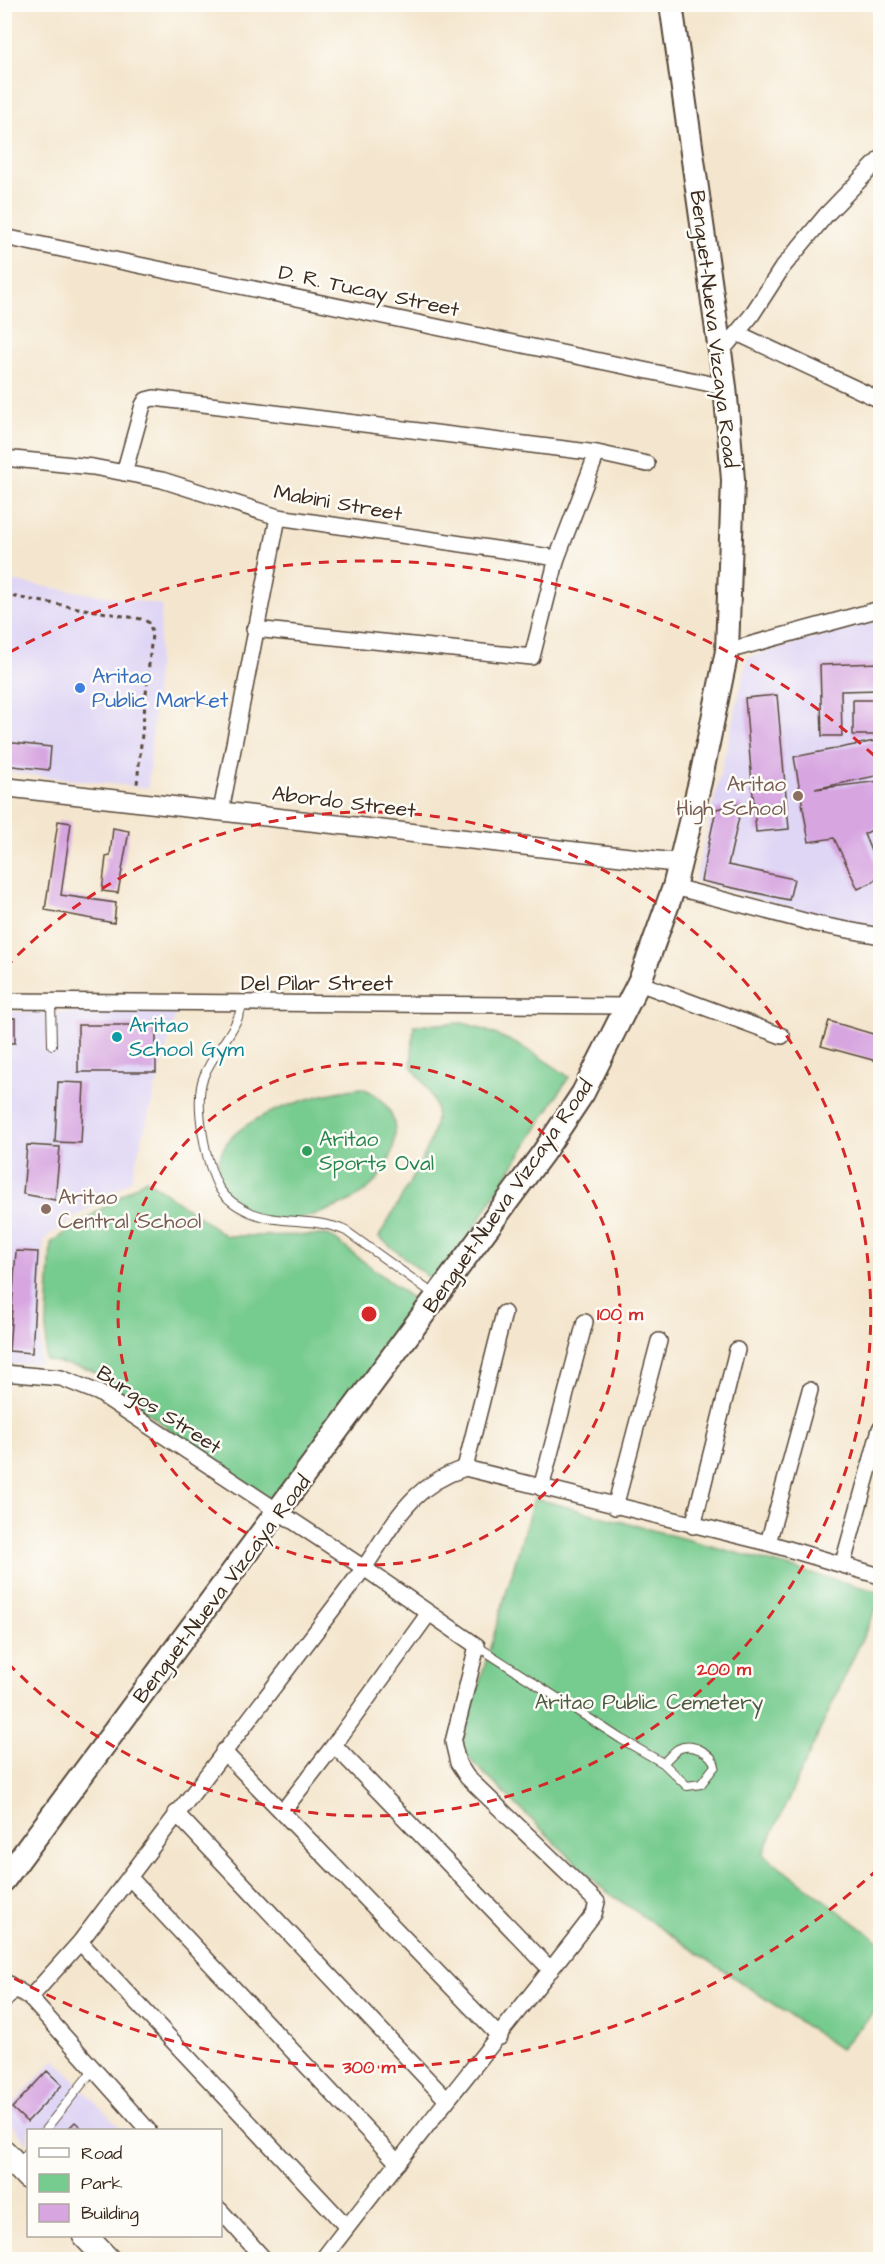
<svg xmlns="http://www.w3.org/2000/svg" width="885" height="2264" font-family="'Architects Daughter',sans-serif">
	<rect width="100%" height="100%" fill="#fdfcf7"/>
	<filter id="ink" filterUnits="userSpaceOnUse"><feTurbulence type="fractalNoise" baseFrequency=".0167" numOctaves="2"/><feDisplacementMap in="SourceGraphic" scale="12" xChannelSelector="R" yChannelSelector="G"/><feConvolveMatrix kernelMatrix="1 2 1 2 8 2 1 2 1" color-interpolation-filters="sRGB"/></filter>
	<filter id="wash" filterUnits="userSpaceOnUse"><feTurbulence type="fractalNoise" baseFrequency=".008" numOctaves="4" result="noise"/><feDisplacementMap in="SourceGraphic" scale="24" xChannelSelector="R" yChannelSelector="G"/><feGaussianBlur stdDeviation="1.35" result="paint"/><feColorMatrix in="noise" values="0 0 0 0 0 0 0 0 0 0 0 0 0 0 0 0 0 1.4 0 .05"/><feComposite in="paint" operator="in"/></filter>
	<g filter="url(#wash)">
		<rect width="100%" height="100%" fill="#f4e6ce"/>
		<path fill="#dfd5f5" d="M 4,580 L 162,605 L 148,788 L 5,772 Z
			M 880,620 L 880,933 L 695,881 L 748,657 Z
			M 110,1010 L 176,1012 L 131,1180 L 44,1239 L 40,1363 L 5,1365 L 5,1011 L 72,1013 Z
			M 55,2059 L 122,2130 L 28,2130 L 28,2145 L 4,2114 Z"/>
		<path fill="#76cb8e" stroke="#587a56" stroke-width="1.5" d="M 464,1023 C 507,1037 532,1050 569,1077 L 438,1285 L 379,1237 C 394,1208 440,1140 436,1110 C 433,1093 421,1079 411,1066 L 414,1025 Z
			M 362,1088 C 414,1107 398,1172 358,1196 C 337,1209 310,1217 286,1222 C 270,1224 251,1224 237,1214 C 217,1199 212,1164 226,1144 C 248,1112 325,1092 362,1088 Z
			M 146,1179 L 226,1236 L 329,1235 L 419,1304 L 276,1509 L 91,1370 L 45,1360 L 51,1243 Z
			M 534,1498 L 880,1592 L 880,1600 L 763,1854 L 880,1942 L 880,2006 L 840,2049 L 604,1890 L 460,1750 Z"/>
		<g id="blocks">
			<path fill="#d7a6e1" d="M 880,663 L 880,690 L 841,691 L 842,736 L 822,736 L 820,665 Z
				M 777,695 L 789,829 L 756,832 L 745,698 Z
				M 853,700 L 880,700 L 880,735 L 853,735 Z
				M 880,740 L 880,775 L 815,789 L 880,781 L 880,826 L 864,834 L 880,873 L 873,882 L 858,889 L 834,838 L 809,842 L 794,757 Z
				M 4,742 L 51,747 L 49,770 L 4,765 Z
				M 742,804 L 728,865 L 794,879 L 789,900 L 701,881 L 716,809 Z
				M 58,821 L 71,823 L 61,895 L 116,903 L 114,923 L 45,910 Z
				M 113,828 L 129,831 L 118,893 L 102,891 L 106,857 L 110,856 Z
				M 4,1018 L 15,1018 L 15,1043 L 4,1043 Z
				M 829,1021 L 880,1036 L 880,1062 L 821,1046 Z
				M 78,1025 L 156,1025 L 156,1072 L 78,1072 Z
				M 58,1082 L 84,1083 L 81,1143 L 55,1142 Z
				M 27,1145 L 60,1147 L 55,1200 L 23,1194 Z
				M 16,1251 L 38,1252 L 32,1353 L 9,1351 Z
				M 47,2071 L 62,2085 L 27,2122 L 12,2108 Z
				M 75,2122 L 84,2130 L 67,2130 Z"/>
		</g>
	</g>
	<g filter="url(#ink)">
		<use href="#blocks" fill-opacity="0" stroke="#574638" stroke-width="1.5"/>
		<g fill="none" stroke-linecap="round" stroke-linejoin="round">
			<defs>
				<path id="service" d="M 51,1002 L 52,1045
					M 243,1003 C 235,1034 215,1049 204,1076 C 193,1102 206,1164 219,1188 C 226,1199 240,1208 252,1213 C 282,1225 315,1217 346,1231 L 435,1295
					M 477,1646 L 621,1739 L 663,1763 L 687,1786 L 701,1784 L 715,1766 C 713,1753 691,1742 678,1749 C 673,1752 668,1759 663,1763
					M 4,2007 L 17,1991
					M 45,2130 L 93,2070
					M 19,2164 L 28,2152"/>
				<path id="minor" d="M 4,237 L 725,387
					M 737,333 L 880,400
					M 720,353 L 751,316 L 782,268 L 826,215 L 880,159
					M 4,458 L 93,467 L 162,480 L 278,517 L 557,558 L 597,453
					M 124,473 L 143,405 L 146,400 L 154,398 L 597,453 L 647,464
					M 254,629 L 532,657 L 557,558
					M 727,651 L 880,609
					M 221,811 L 278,517
					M 674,887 L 816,924 L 880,936
					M 639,983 L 782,1036
					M 4,1001 L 629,1006
					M 4,1373 L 61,1378 L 99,1393 L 364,1568 L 477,1646 L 453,1742 L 458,1763 L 467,1777 L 597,1902 L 594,1914 C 504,2031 411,2143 322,2260
					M 465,1468 L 504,1313
					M 541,1488 L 585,1322
					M 615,1507 L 659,1341
					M 693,1526 L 737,1350
					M 768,1543 L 810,1390
					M 843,1563 L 880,1429
					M 334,1745 L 429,1613
					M 223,1751 L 500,2037
					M 283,1811 L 334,1745 L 551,1970
					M 176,1813 L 446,2099
					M 130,1878 L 398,2163
					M 80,1942 L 347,2227
					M 4,1981 L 30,1998 L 80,1942 L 364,1568 C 395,1522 410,1486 465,1468 L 768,1543 L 880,1576
					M 30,1998 L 148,2130
					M 220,2210 L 265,2260"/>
				<path id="tertiary" d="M 4,787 L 679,863"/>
				<path id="primary" d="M 4,1880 L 543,1153 L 583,1093 L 641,978 L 674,887 L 700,782 L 727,651 L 733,480 L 729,431 L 725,387 L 671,4"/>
				<path id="trunk" d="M 4,2152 L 28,2177
					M 85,2236 L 108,2260"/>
			</defs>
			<use href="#service" stroke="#574638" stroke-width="10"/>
			<use href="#minor" stroke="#574638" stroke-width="18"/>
			<use href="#tertiary" stroke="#574638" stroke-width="21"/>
			<use href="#primary" stroke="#574638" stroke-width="26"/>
			<use href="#trunk" stroke="#574638" stroke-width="27"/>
			<path stroke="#574638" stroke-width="3" stroke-dasharray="4.5 4.5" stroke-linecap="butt" d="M 4,595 L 141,619 L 150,623 L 152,634 L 137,784"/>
			<use href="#service" stroke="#fff" stroke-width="8"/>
			<use href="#minor" stroke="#fff" stroke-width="15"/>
			<use href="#tertiary" stroke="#fff" stroke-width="18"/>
			<use href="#primary" stroke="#fff" stroke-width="22"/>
			<use href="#trunk" stroke="#fff" stroke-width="24"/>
		</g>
	</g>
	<g fill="none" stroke="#d62828" stroke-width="3" stroke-dasharray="10 8">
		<circle cx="369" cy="1314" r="251"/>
		<path d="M5 968A502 502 0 1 1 5 1660"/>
		<path d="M878 1869A753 753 0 0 1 10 1976M10 652A753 753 0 0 1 878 759"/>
	</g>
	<circle fill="#3f7fe0" stroke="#fdfcf7" stroke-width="2" cx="80" cy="688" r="6"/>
	<g fill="#8d6e63" stroke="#fdfcf7" stroke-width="2">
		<circle cx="798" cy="796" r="6"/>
		<circle cx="46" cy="1209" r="6"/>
	</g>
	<circle fill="#0f9aa8" stroke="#fdfcf7" stroke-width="2" cx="117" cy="1037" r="6"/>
	<circle fill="#2e9e5b" stroke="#fdfcf7" stroke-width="2" cx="307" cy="1151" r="6"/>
	<g text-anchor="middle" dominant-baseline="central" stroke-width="5" stroke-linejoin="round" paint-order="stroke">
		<g font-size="21" fill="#3b2a1e" stroke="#fdfcf7">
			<text transform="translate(369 291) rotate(12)">D. R. Tucay Street</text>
			<text transform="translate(714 329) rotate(83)">Benguet-Nueva Vizcaya Road</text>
			<text transform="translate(338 503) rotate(10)">Mabini Street</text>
			<text transform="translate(344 802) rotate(7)">Abordo Street</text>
			<text x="317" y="983">Del Pilar Street</text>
			<text transform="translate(508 1196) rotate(-55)">Benguet-Nueva Vizcaya Road</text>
			<text transform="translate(159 1410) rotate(33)">Burgos Street</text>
			<text transform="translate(222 1589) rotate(-53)">Benguet-Nueva Vizcaya Road</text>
		</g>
		<g font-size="21" fill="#366cbe" stroke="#fdfcf7" text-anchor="start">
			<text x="92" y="676">Aritao<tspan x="92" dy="24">Public Market</tspan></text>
		</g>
		<g font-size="21" fill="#785e54" stroke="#fdfcf7" text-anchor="end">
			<text x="786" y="784">Aritao<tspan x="786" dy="24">High School</tspan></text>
			<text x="58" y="1197" text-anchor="start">Aritao<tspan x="58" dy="24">Central School</tspan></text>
		</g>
		<g font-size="21" fill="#0d838f" stroke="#fdfcf7" text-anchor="start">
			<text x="129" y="1025">Aritao<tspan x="129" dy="24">School Gym</tspan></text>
		</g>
		<g font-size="21" fill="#27864d" stroke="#fdfcf7" text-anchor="start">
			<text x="319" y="1139">Aritao<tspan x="319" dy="24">Sports Oval</tspan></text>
		</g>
		<g font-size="21" fill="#4d5a40" stroke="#fdfcf7">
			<text x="649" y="1702">Aritao Public Cemetery</text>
		</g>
	</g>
	<circle cx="369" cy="1314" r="9" fill="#d62828" stroke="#fdfcf7" stroke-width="3"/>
	<g font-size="18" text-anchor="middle" font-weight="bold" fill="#d62828" stroke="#fdfcf7" stroke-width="5" stroke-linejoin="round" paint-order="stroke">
		<text x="620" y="1320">100 m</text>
		<text x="724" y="1675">200 m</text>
		<text x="369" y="2073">300 m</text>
	</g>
	<rect width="885" height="2264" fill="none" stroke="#fdfcf7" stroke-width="24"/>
	<rect x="27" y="2129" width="195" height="108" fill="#fdfcf7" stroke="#afa8a0" stroke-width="1.5"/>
	<rect x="39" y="2148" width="30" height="9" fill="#ffffff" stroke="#afa8a0" stroke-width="1.5"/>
	<text x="81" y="2159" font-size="18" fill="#3b2a1e">Road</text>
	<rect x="39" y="2174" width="30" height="18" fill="#76cb8e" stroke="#afa8a0" stroke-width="1.5"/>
	<text x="81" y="2189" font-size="18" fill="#3b2a1e">Park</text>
	<rect x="39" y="2204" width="30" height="18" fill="#d7a6e1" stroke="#afa8a0" stroke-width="1.5"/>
	<text x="81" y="2219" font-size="18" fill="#3b2a1e">Building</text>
</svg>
